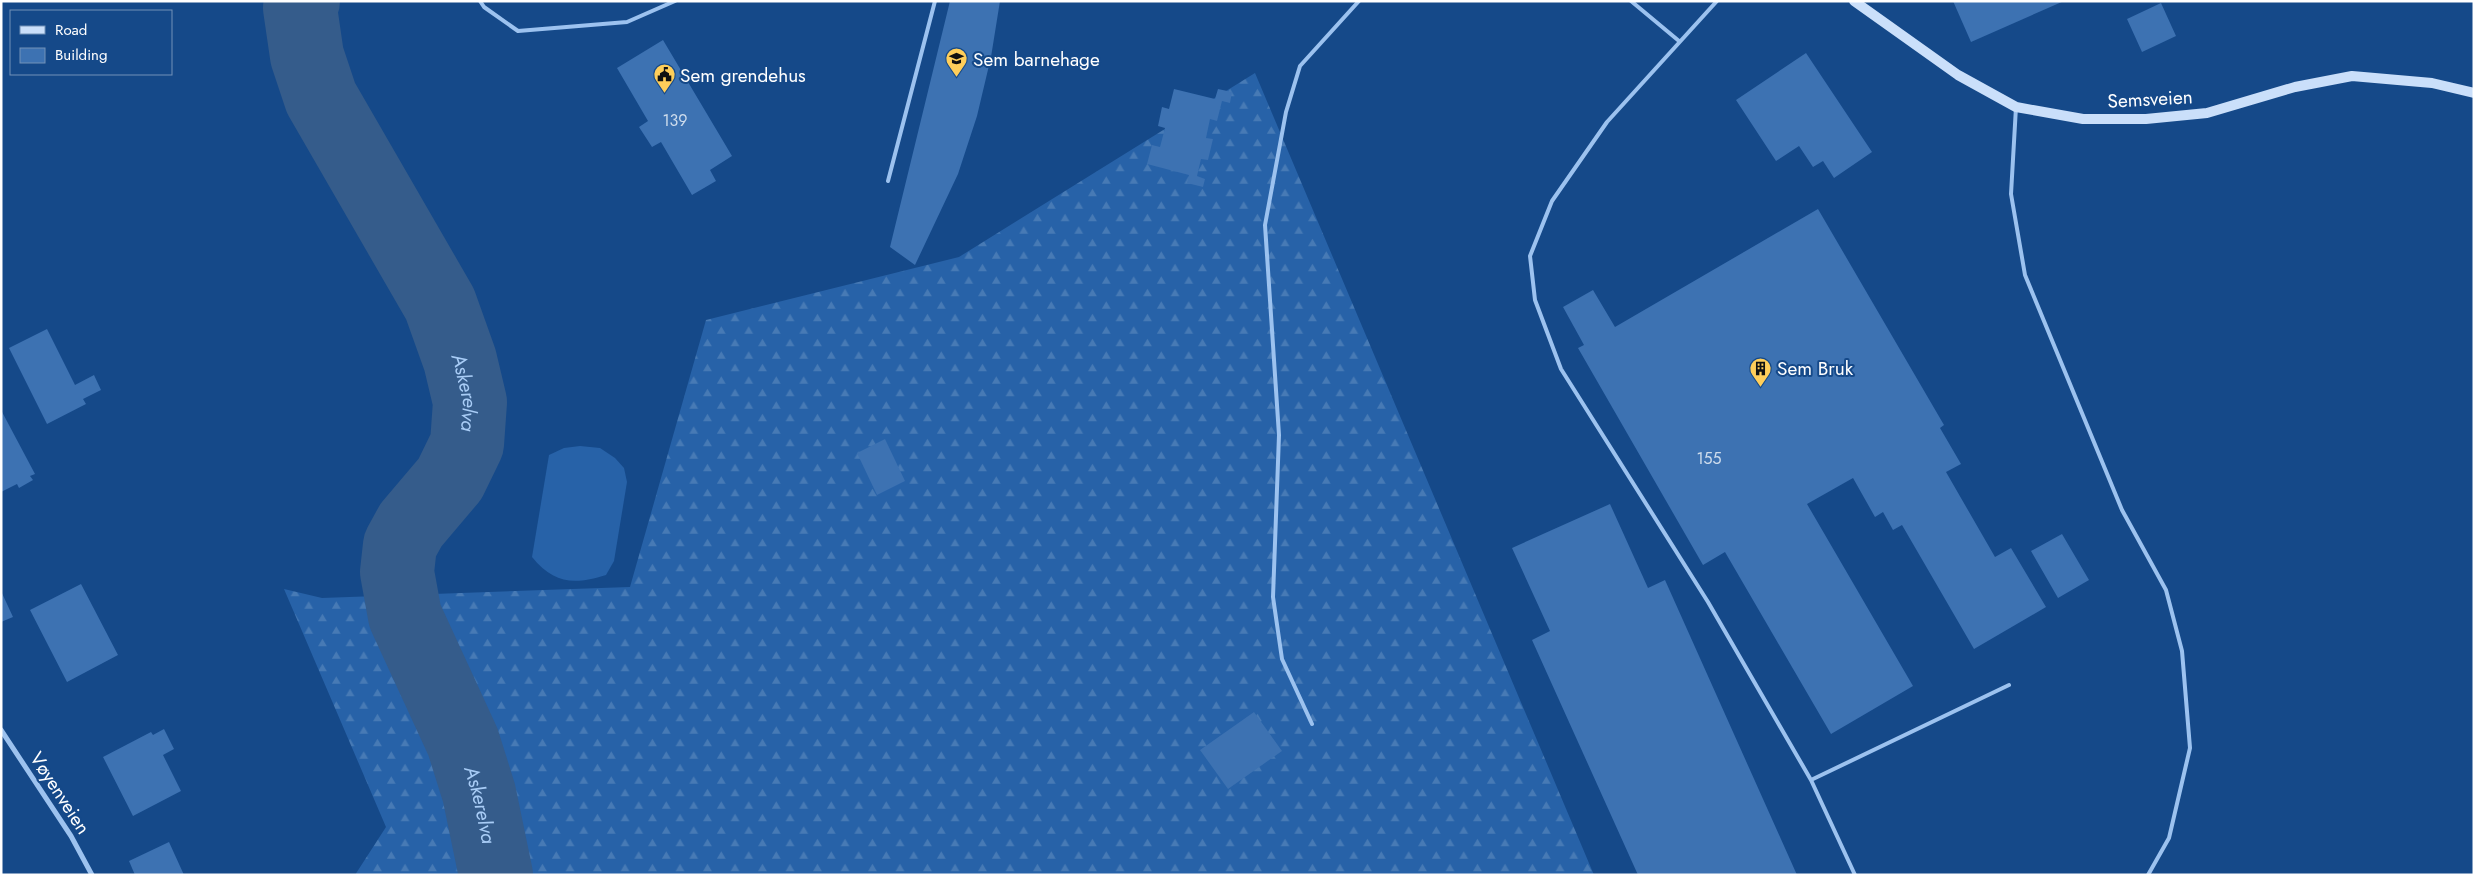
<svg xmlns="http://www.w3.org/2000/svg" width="2475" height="876" font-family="Jost,sans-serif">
	<defs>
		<pattern id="forest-firs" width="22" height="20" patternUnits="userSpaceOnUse" patternTransform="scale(1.25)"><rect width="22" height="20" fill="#2762a8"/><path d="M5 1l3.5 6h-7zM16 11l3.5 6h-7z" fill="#477ab5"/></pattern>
	</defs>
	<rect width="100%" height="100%" fill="#154989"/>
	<path fill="url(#forest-firs)" d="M 1255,73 L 1594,875 L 355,875 L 386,827 L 284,589 L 322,598 L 630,587 L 706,320 L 959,257 Z"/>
	<path fill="#2762a8" d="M 580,446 L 600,448 L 615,458 L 624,468 L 627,482 L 614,561 L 606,575 C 574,585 554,584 532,557 L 549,455 L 564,448 Z"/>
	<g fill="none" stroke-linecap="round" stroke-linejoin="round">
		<path stroke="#355c8b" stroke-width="74" id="s1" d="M 303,1 L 300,8 L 307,56 L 321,98 L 440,304 L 460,360 L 470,402 L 467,444 L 450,479 L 411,525 L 400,545 L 397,572 L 405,616 L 463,742 L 479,793 L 496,875"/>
	</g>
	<path fill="#3d72b2" d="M 950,1 L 1000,1 L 991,57 L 977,116 L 958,174 L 915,265 L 890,247 Z
		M 1953,1 L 2064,1 L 1971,42 Z
		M 2161,3 L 2176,36 L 2142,52 L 2127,19 Z
		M 663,40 L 732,156 L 710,170 L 716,181 L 692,195 L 661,142 L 652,147 L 639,127 L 648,121 L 617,68 Z
		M 1806,53 L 1872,152 L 1834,178 L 1823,161 L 1813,167 L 1799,146 L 1776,161 L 1736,100 Z
		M 1174,89 L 1215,99 L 1218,89 L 1232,92 L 1230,103 L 1222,101 L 1217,121 L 1210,119 L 1206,138 L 1213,139 L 1208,160 L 1201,159 L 1197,176 L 1205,179 L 1203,187 L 1187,183 L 1189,175 L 1147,164 L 1152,145 L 1160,147 L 1165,128 L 1158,126 L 1162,107 L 1169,109 Z
		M 1818,209 L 1944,425 L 1940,428 L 1961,464 L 1946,472 L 1995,557 L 2011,548 L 2046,607 L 1974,649 L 1902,525 L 1893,530 L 1883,512 L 1875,517 L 1853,478 L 1807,504 L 1913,686 L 1831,734 L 1725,552 L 1703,565 L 1578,348 L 1584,345 L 1563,307 L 1593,290 L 1615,327 Z
		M 47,329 L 75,385 L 94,375 L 101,390 L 83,399 L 86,404 L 47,424 L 9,348 Z
		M 1,410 L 35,474 L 30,476 L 33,480 L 19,488 L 17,484 L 1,492 Z
		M 885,439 L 905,481 L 877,495 L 857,453 Z
		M 1610,504 L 1648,588 L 1665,580 L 1797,875 L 1638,875 L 1532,640 L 1550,631 L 1512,548 Z
		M 2062,534 L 2089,580 L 2058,598 L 2031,551 Z
		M 81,584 L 118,655 L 67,682 L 30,610 Z
		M 1,591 L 13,617 L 1,622 Z
		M 1254,712 L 1282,751 L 1228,789 L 1200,750 Z
		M 164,729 L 174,749 L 163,755 L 181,791 L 133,816 L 103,757 L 151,732 L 153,735 Z
		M 169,842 L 184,875 L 135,875 L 129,861 Z"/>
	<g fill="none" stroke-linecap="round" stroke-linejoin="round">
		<path stroke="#9cc2ef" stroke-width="4" d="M 480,1 L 484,7 L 518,31 L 627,22 L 675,1
			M 1631,1 L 1679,41
			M 1717,1 L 1607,122 L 1552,201 L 1530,256 L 1535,300 L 1561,369 L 1708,602 L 1811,780 L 1855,875
			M 2016,107 L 2011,194 L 2025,275 L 2122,510 L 2166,590 L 2182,651 L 2190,748 L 2169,838 L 2148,875
			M 888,181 L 935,1
			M 1312,724 L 1282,659 L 1273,597 L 1279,435 L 1265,225 L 1286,112 L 1300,66 L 1359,1
			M 1811,780 L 2009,685"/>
		<path stroke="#9cc2ef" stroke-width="5" d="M 1,730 L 71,836 L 92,875"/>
		<path stroke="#cadffa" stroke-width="10" d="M 1854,1 L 1958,75 L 2016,107 L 2083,119 L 2146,119 L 2207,113 L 2295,87 L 2352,76 L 2432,83 L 2474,93"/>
	</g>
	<defs>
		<symbol id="school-pin" viewBox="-11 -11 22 30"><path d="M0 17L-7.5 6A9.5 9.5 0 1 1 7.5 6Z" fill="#ffce5a" stroke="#154989"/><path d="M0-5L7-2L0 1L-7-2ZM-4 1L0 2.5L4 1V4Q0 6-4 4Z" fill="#111"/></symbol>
		<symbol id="civic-pin" viewBox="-11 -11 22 30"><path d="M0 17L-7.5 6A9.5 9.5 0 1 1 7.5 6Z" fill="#ffce5a" stroke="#154989"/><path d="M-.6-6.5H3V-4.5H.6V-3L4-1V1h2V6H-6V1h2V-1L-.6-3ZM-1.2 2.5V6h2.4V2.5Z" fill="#111"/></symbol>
		<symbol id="building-pin" viewBox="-11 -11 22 30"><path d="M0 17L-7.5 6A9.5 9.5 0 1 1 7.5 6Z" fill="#ffce5a" stroke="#154989"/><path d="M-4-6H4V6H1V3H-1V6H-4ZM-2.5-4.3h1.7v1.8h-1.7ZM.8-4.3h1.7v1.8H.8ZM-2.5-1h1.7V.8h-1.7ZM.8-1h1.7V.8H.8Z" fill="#111"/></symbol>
	</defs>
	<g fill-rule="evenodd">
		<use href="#school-pin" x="944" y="46" width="25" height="34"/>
		<use href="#civic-pin" x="652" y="62" width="25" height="34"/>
		<use href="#building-pin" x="1748" y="356" width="25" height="34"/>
	</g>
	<g text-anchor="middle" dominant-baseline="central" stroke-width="4" stroke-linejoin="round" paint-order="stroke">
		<g font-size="16" fill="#cedcec">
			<text x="675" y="120">139</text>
			<text x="1709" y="458">155</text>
		</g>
		<g font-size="19" fill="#fff" stroke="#154989" text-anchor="start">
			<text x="973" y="59">Sem barnehage</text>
			<text x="680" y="75">Sem grendehus</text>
			<text x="1777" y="368">Sem Bruk</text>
		</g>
		<g font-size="19" fill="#fff" stroke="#154989">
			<text transform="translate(2150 99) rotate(-3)">Semsveien</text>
			<text transform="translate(60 793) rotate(57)">Vøyenveien</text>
		</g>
		<g font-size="20" font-style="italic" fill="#a8ccf6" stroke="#154989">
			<text stroke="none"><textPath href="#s1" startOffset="431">Askerelva</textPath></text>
			<text stroke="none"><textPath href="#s1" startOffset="881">Askerelva</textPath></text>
		</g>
	</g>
	<rect width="2475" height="876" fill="none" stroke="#ffffff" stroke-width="5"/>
	<rect x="10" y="10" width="162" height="65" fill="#154989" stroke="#7392b8"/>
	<rect x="20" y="26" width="25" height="8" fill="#cadffa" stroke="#7392b8"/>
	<text x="55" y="35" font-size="15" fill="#ffffff">Road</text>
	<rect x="20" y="48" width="25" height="15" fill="#3d72b2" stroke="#7392b8"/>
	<text x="55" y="60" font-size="15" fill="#ffffff">Building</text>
</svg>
